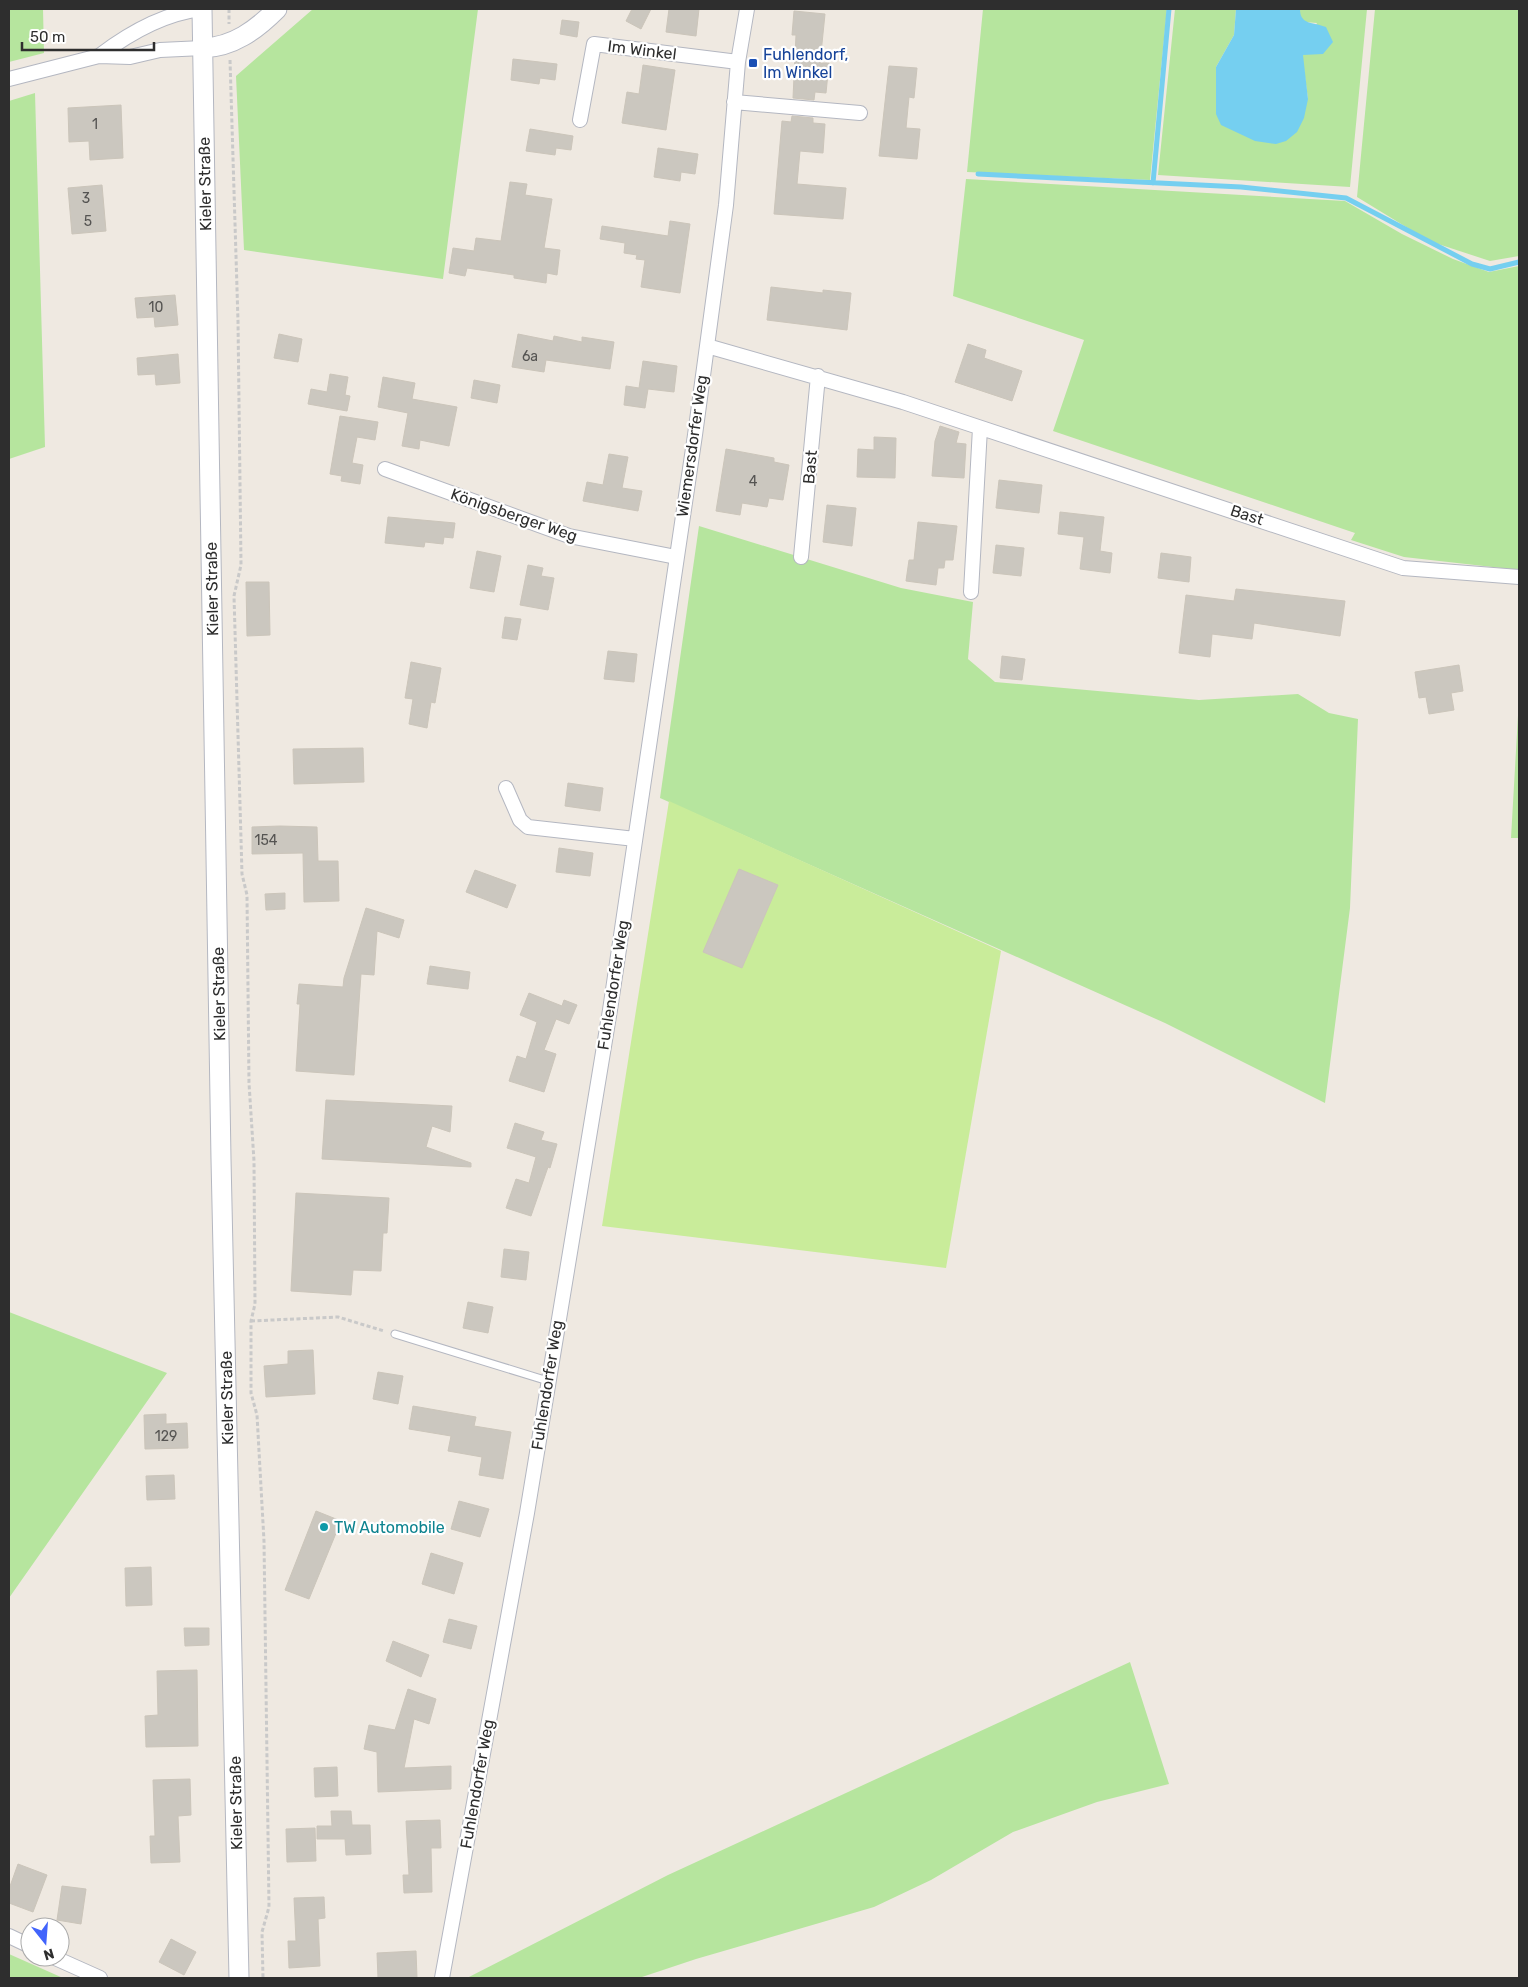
<svg xmlns="http://www.w3.org/2000/svg" width="1528" height="1987" font-family="Rubik,sans-serif">
	<rect width="100%" height="100%" fill="#efe9e1"/>
	<path fill="#b6e59e" d="M 9,9 L 43,9 L 44,53 L 9,62 Z
		M 313,9 L 478,9 L 443,279 L 244,250 L 236,76 Z
		M 983,9 L 1167,9 L 1150,180 L 967,172 Z
		M 1175,9 L 1236,9 L 1234,35 L 1216,67 L 1308,99 L 1302,55 L 1317,23 L 1304,22 L 1300,17 L 1300,9 L 1367,9 L 1350,187 L 1158,175 Z
		M 1375,9 L 1519,9 L 1519,256 L 1490,261 L 1429,241 L 1357,197 Z
		M 35,93 L 45,447 L 9,459 L 9,101 Z
		M 966,179 L 1345,201 L 1402,234 L 1453,259 L 1489,272 L 1519,266 L 1519,570 L 1404,557 L 1351,540 L 1355,533 L 1053,431 L 1084,340 L 953,296 Z
		M 699,526 L 901,588 L 973,602 L 968,659 L 995,682 L 1199,700 L 1298,694 L 1329,713 L 1358,719 L 1350,908 L 1325,1103 L 1165,1023 L 660,798 Z
		M 1519,698 L 1519,838 L 1511,838 Z
		M 9,1312 L 167,1373 L 9,1598 Z
		M 1130,1662 L 1169,1784 L 1097,1802 L 1013,1832 L 931,1880 L 874,1907 L 696,1959 L 639,1978 L 467,1978 L 668,1875 Z
		M 9,1954 L 63,1978 L 9,1978 Z"/>
	<path fill="#c9ec9a" d="M 669,801 L 1001,951 L 946,1268 L 602,1226 Z"/>
	<path fill="#75cff0" d="M 1236,9 L 1300,9 C 1300,25 1313,22 1326,27 L 1333,42 L 1323,54 L 1303,55 L 1308,99 L 1304,118 L 1297,132 L 1286,141 L 1276,144 L 1255,141 L 1221,125 L 1216,114 L 1216,67 L 1234,35 Z"/>
	<g fill="none" stroke-linecap="round" stroke-linejoin="round">
		<path stroke="#75cff0" stroke-width="5" d="M 978,174 L 1241,187 L 1346,198 L 1472,264 L 1490,269 L 1519,262
			M 1153,183 L 1169,9"/>
	</g>
	<path fill="#cbc7bf" stroke="#cbc5ba" d="M 632,9 L 651,9 L 641,29 L 626,21 Z
		M 669,9 L 699,9 L 696,36 L 666,32 Z
		M 794,11 L 825,14 L 820,63 L 829,63 L 826,93 L 815,92 L 814,100 L 793,98 L 796,35 L 792,35 Z
		M 562,20 L 579,22 L 577,37 L 560,34 Z
		M 513,59 L 557,64 L 555,80 L 540,78 L 539,84 L 511,80 Z
		M 643,65 L 675,70 L 666,130 L 622,123 L 627,92 L 639,94 Z
		M 889,66 L 917,68 L 914,98 L 909,97 L 906,128 L 920,129 L 917,159 L 879,156 Z
		M 121,105 L 123,158 L 90,160 L 89,141 L 69,142 L 68,108 Z
		M 792,116 L 813,118 L 813,123 L 825,124 L 823,153 L 800,151 L 797,184 L 846,188 L 843,219 L 774,214 L 782,121 L 791,122 Z
		M 530,129 L 573,136 L 571,150 L 556,148 L 555,155 L 526,151 Z
		M 658,148 L 698,154 L 695,174 L 681,172 L 680,181 L 654,177 Z
		M 510,182 L 527,184 L 525,195 L 552,199 L 544,248 L 560,250 L 557,275 L 547,273 L 546,283 L 514,278 L 514,275 L 467,268 L 465,276 L 449,273 L 453,248 L 474,251 L 476,238 L 501,241 Z
		M 102,185 L 106,231 L 72,234 L 68,188 Z
		M 670,221 L 690,224 L 680,293 L 641,287 L 645,260 L 636,259 L 637,255 L 624,253 L 625,243 L 600,239 L 602,226 L 668,236 Z
		M 771,287 L 823,293 L 823,290 L 851,293 L 847,330 L 767,320 Z
		M 175,295 L 178,325 L 155,327 L 154,317 L 137,318 L 135,298 Z
		M 279,334 L 302,339 L 298,362 L 274,358 Z
		M 518,334 L 553,341 L 554,336 L 582,342 L 582,337 L 614,342 L 610,369 L 546,360 L 544,372 L 512,367 Z
		M 968,344 L 986,350 L 984,358 L 1022,371 L 1012,401 L 955,382 Z
		M 178,354 L 180,383 L 156,385 L 155,374 L 138,375 L 137,358 Z
		M 643,361 L 677,366 L 674,392 L 648,389 L 645,408 L 624,405 L 626,386 L 639,388 Z
		M 330,374 L 348,377 L 345,395 L 350,396 L 347,411 L 308,404 L 311,389 L 327,392 Z
		M 383,377 L 415,383 L 412,399 L 457,407 L 449,446 L 420,440 L 419,449 L 402,446 L 408,413 L 378,407 Z
		M 474,380 L 500,385 L 497,403 L 471,398 Z
		M 340,416 L 378,422 L 375,440 L 357,437 L 352,463 L 363,465 L 360,484 L 341,481 L 342,476 L 330,474 Z
		M 940,426 L 959,432 L 956,443 L 966,444 L 964,478 L 932,476 L 935,441 Z
		M 874,437 L 896,438 L 895,478 L 857,477 L 858,449 L 874,450 Z
		M 726,449 L 774,458 L 774,462 L 789,465 L 783,500 L 769,498 L 767,507 L 742,503 L 740,515 L 716,511 Z
		M 609,454 L 628,457 L 622,488 L 642,491 L 638,511 L 583,501 L 587,482 L 603,485 Z
		M 999,480 L 1042,485 L 1039,513 L 996,508 Z
		M 827,505 L 856,508 L 852,546 L 823,542 Z
		M 1060,512 L 1104,517 L 1100,551 L 1112,553 L 1110,573 L 1080,569 L 1084,537 L 1058,534 Z
		M 388,517 L 455,523 L 453,538 L 444,537 L 443,544 L 425,542 L 424,547 L 385,543 Z
		M 918,522 L 957,526 L 953,560 L 945,560 L 944,568 L 938,568 L 936,585 L 906,581 L 909,560 L 914,560 Z
		M 996,545 L 1024,548 L 1021,576 L 993,573 Z
		M 477,551 L 501,556 L 494,592 L 470,588 Z
		M 1161,553 L 1191,557 L 1189,582 L 1158,578 Z
		M 528,565 L 543,568 L 541,576 L 554,578 L 548,610 L 520,605 Z
		M 246,582 L 269,582 L 270,635 L 247,636 Z
		M 1236,589 L 1345,601 L 1340,636 L 1254,623 L 1252,639 L 1212,634 L 1210,657 L 1179,653 L 1186,595 L 1234,601 Z
		M 505,617 L 521,619 L 517,640 L 502,638 Z
		M 608,651 L 637,654 L 634,682 L 604,679 Z
		M 1002,656 L 1025,659 L 1022,680 L 1000,678 Z
		M 411,662 L 441,668 L 435,703 L 431,702 L 427,728 L 409,724 L 413,699 L 405,698 Z
		M 1459,665 L 1463,691 L 1451,693 L 1454,710 L 1429,714 L 1426,697 L 1419,698 L 1415,672 Z
		M 363,748 L 364,782 L 294,784 L 293,749 Z
		M 568,783 L 603,788 L 600,811 L 565,806 Z
		M 280,826 L 317,827 L 318,861 L 338,861 L 339,901 L 304,902 L 303,853 L 252,854 L 252,827 Z
		M 559,848 L 593,853 L 590,876 L 556,872 Z
		M 739,869 L 778,885 L 742,968 L 703,952 Z
		M 475,870 L 516,885 L 507,908 L 466,892 Z
		M 285,893 L 285,909 L 266,910 L 265,894 Z
		M 366,908 L 404,920 L 399,938 L 377,931 L 374,975 L 361,974 L 354,1075 L 296,1071 L 300,1004 L 297,1004 L 299,984 L 343,987 L 344,978 Z
		M 430,966 L 470,972 L 468,989 L 427,984 Z
		M 529,993 L 562,1006 L 564,1000 L 577,1005 L 569,1024 L 556,1019 L 544,1050 L 556,1054 L 544,1092 L 509,1081 L 517,1056 L 526,1059 L 537,1022 L 520,1015 Z
		M 326,1100 L 452,1106 L 450,1132 L 432,1126 L 426,1147 L 471,1163 L 471,1167 L 322,1159 Z
		M 515,1123 L 544,1132 L 541,1140 L 557,1144 L 550,1168 L 548,1167 L 531,1216 L 506,1208 L 516,1179 L 529,1183 L 536,1157 L 507,1148 Z
		M 296,1193 L 389,1198 L 387,1233 L 383,1233 L 381,1271 L 353,1270 L 351,1295 L 291,1291 Z
		M 504,1249 L 529,1252 L 526,1280 L 501,1277 Z
		M 468,1302 L 493,1307 L 488,1333 L 463,1328 Z
		M 313,1350 L 315,1394 L 266,1397 L 264,1366 L 288,1364 L 288,1351 Z
		M 378,1372 L 403,1376 L 398,1404 L 373,1399 Z
		M 413,1406 L 476,1417 L 474,1426 L 511,1432 L 503,1479 L 479,1475 L 482,1457 L 448,1451 L 451,1436 L 409,1429 Z
		M 166,1414 L 166,1424 L 187,1423 L 188,1448 L 145,1449 L 144,1415 Z
		M 174,1475 L 175,1499 L 147,1500 L 146,1476 Z
		M 459,1501 L 489,1509 L 480,1537 L 451,1529 Z
		M 316,1511 L 341,1521 L 309,1599 L 285,1590 Z
		M 431,1553 L 463,1563 L 454,1594 L 422,1584 Z
		M 151,1567 L 152,1605 L 126,1606 L 125,1568 Z
		M 449,1619 L 477,1626 L 471,1649 L 443,1642 Z
		M 184,1628 L 209,1628 L 209,1645 L 185,1646 Z
		M 393,1641 L 429,1655 L 421,1677 L 386,1661 Z
		M 197,1670 L 198,1746 L 146,1747 L 145,1716 L 158,1715 L 157,1671 Z
		M 408,1689 L 436,1699 L 429,1724 L 414,1719 L 404,1768 L 451,1766 L 451,1789 L 378,1792 L 377,1752 L 364,1749 L 369,1725 L 395,1730 Z
		M 337,1767 L 338,1796 L 315,1797 L 314,1768 Z
		M 190,1779 L 191,1815 L 178,1816 L 180,1862 L 151,1863 L 150,1836 L 155,1836 L 153,1780 Z
		M 331,1811 L 351,1811 L 352,1825 L 370,1825 L 371,1854 L 346,1855 L 345,1839 L 317,1839 L 317,1826 L 332,1826 Z
		M 440,1820 L 441,1848 L 431,1848 L 432,1892 L 404,1893 L 403,1875 L 409,1875 L 406,1821 Z
		M 315,1828 L 316,1861 L 287,1862 L 286,1829 Z
		M 18,1864 L 47,1875 L 33,1912 L 9,1903 L 9,1889 Z
		M 62,1886 L 86,1889 L 81,1924 L 57,1920 Z
		M 324,1897 L 325,1918 L 318,1919 L 320,1966 L 289,1968 L 288,1941 L 296,1941 L 294,1898 Z
		M 171,1939 L 196,1952 L 184,1975 L 159,1962 Z
		M 416,1951 L 417,1978 L 378,1978 L 377,1953 Z"/>
	<g fill="none" stroke-linecap="round" stroke-linejoin="round">
		<defs>
			<path id="lane" d="M 395,1334 L 548,1381"/>
			<path id="street" d="M 99,56 C 128,34 165,13 202,9
				M 9,79 L 99,56 L 130,57 L 160,50 L 203,48
				M 734,102 L 860,113
				M 580,120 L 594,44 L 738,62
				M 707,346 L 903,402 L 1403,568 L 1519,577
				M 385,469 L 569,536 L 676,557
				M 801,557 L 818,376
				M 971,592 L 980,428
				M 506,788 L 520,820 L 528,827 L 635,839
				M 9,1936 L 30,1946
				M 53,1957 L 100,1978
				M 442,1978 L 527,1513 L 610,1010 L 695,435 L 726,205 L 738,62 L 747,9"/>
			<path id="secondary" d="M 202,9 L 221,1159 L 239,1978
				M 203,48 C 233,47 256,30 277,9"/>
		</defs>
		<use href="#lane" stroke="#b4b7c1" stroke-width="9"/>
		<use href="#street" stroke="#b4b7c1" stroke-width="16"/>
		<use href="#secondary" stroke="#b4b7c1" stroke-width="21"/>
		<path stroke="#c9c9c9" stroke-width="3" stroke-dasharray="4 2.5" stroke-linecap="butt" d="M 229,9 L 229,24
			M 230,60 L 238,321 L 241,565 L 234,596 L 242,874 L 247,895 L 249,1083 L 254,1161 L 255,1304 L 251,1321 L 251,1393 L 257,1415 L 264,1541 L 269,1907 L 262,1932 L 263,1978
			M 251,1321 L 338,1317 L 384,1331"/>
		<use href="#lane" stroke="#fff" stroke-width="7"/>
		<use href="#street" stroke="#fff" stroke-width="14"/>
		<use href="#secondary" stroke="#fff" stroke-width="19"/>
	</g>
	<rect fill="#1a4fb4" stroke="#fff" stroke-width="2" x="748" y="58" width="10" height="10" rx="2.5"/>
	<circle fill="#0f9aa8" stroke="#fff" stroke-width="2" cx="324" cy="1527" r="5"/>
	<g text-anchor="middle" dominant-baseline="central" stroke-width="4.5" stroke-linejoin="round" paint-order="stroke">
		<g font-size="14" fill="#555452">
			<text x="95" y="124">1</text>
			<text x="86" y="198">3</text>
			<text x="88" y="221">5</text>
			<text x="156" y="307">10</text>
			<text x="530" y="356">6a</text>
			<text x="753" y="481">4</text>
			<text x="266" y="840">154</text>
			<text x="166" y="1436">129</text>
		</g>
		<g font-size="16" fill="#2e2e2e" stroke="#fff">
			<text transform="translate(642 50) rotate(7)">Im Winkel</text>
			<text transform="translate(205 184) rotate(-91)">Kieler Straße</text>
			<text transform="translate(692 446) rotate(-82)">Wiemersdorfer Weg</text>
			<text transform="translate(810 467) rotate(-85)">Bast</text>
			<text transform="translate(514 515) rotate(19)">Königsberger Weg</text>
			<text transform="translate(1247 515) rotate(18)">Bast</text>
			<text transform="translate(212 589) rotate(-91)">Kieler Straße</text>
			<text transform="translate(613 985) rotate(-81)">Fuhlendorfer Weg</text>
			<text transform="translate(219 994) rotate(-91)">Kieler Straße</text>
			<text transform="translate(547 1385) rotate(-81)">Fuhlendorfer Weg</text>
			<text transform="translate(227 1398) rotate(-91)">Kieler Straße</text>
			<text transform="translate(477 1784) rotate(-80)">Fuhlendorfer Weg</text>
			<text transform="translate(236 1803) rotate(-91)">Kieler Straße</text>
		</g>
		<g font-size="16" fill="#164399" stroke="#fff" text-anchor="start">
			<text x="763" y="54">Fuhlendorf,<tspan x="763" dy="18">Im Winkel</tspan></text>
		</g>
		<g font-size="16" fill="#0d838f" stroke="#fff" text-anchor="start">
			<text x="334" y="1527">TW Automobile</text>
		</g>
	</g>
	<rect width="1528" height="1987" fill="none" stroke="#2e2e2e" stroke-width="20"/>
	<g transform="translate(45 1942) rotate(163)"><circle r="24" fill="#ffffff" stroke="#ababab"/>
	<path d="M0-4L9 19L0 12L-9 19Z" fill="#4264fb"/>
	<text y="-8" font-size="14" font-weight="bold" text-anchor="middle" fill="#2e2e2e">N</text>
	</g>
	<path d="M22 42v8h132v-8" fill="none" stroke="#2e2e2e" stroke-width="2.5"/>
	<text x="30" y="42" font-size="15" fill="#2e2e2e" stroke="#ffffff" stroke-width="4" paint-order="stroke">50 m</text>
</svg>
